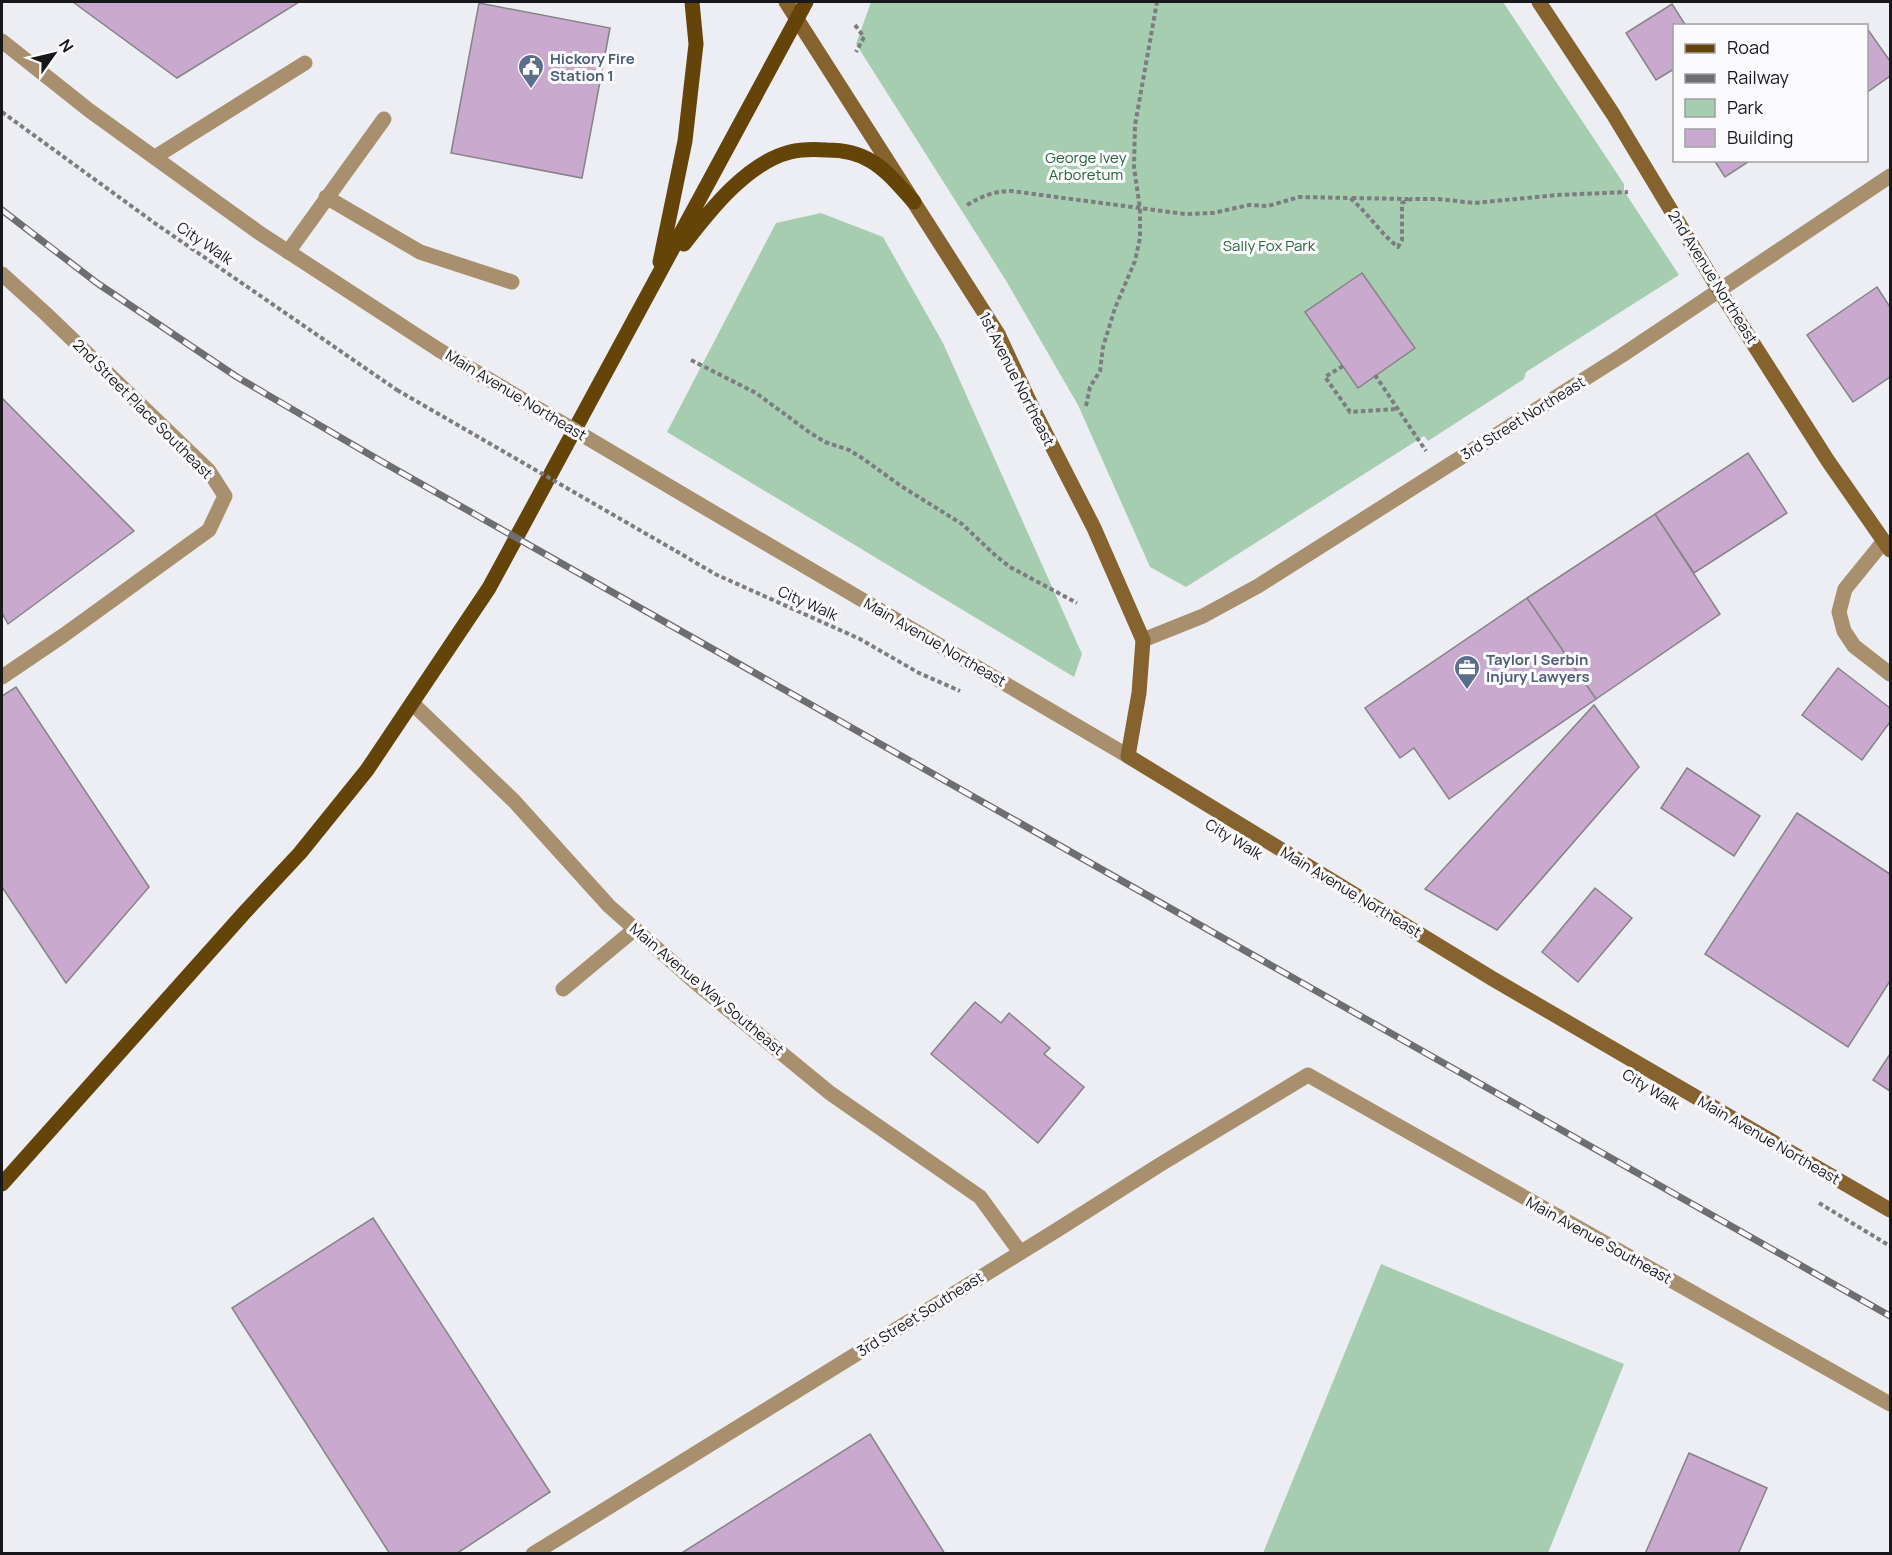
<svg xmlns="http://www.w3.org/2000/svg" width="1892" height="1555" font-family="Manrope,sans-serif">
	<rect width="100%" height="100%" fill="#edeef3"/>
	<path fill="#a7cdb0" d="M 871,2 L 1503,2 L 1624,184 L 1624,191 L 1679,275 L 1526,372 L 1524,379 L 1428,441 L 1424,436 L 1186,587 L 1150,567 L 1078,405 L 1005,279 L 856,44 Z
		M 821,213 L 883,237 L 943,343 L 1082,654 L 1074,677 L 667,432 L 776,223 Z
		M 1381,1264 L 1624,1364 L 1548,1553 L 1263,1553 Z"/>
	<path fill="#c9aace" stroke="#868387" stroke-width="1.5" d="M 73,2 L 299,2 L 177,78 Z
		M 479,3 L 610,28 L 582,178 L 451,153 Z
		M 1672,4 L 1686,26 L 1674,26 L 1674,69 L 1656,80 L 1626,33 Z
		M 1866,27 L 1890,61 L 1890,76 L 1866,93 Z
		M 1714,160 L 1751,160 L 1725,177 Z
		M 1362,273 L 1415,348 L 1358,388 L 1305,312 Z
		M 1877,287 L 1890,307 L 1890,377 L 1853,402 L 1807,335 Z
		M 2,398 L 134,531 L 8,624 L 2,613 Z
		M 1748,453 L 1787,513 L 1694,573 L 1655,514 Z
		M 1655,514 L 1720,614 L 1596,699 L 1527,598 Z
		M 1527,598 L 1596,699 L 1449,799 L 1414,748 L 1400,758 L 1365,708 Z
		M 1838,668 L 1890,708 L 1890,722 L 1862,760 L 1802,715 Z
		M 16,687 L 149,887 L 66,983 L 2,887 L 2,696 Z
		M 1594,705 L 1639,767 L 1497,930 L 1425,889 Z
		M 1687,768 L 1760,816 L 1734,856 L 1661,808 Z
		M 1797,813 L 1890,874 L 1890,981 L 1848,1047 L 1705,954 Z
		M 1595,888 L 1632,918 L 1578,982 L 1542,952 Z
		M 975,1002 L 1001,1023 L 1009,1013 L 1050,1048 L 1044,1054 L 1084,1087 L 1038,1143 L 931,1054 Z
		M 1890,1054 L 1890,1091 L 1873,1080 Z
		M 373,1218 L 550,1492 L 456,1554 L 390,1554 L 232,1308 Z
		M 870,1434 L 945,1554 L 680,1554 Z
		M 1689,1453 L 1767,1488 L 1738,1554 L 1645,1554 Z"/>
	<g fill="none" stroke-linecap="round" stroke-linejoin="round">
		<path stroke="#7c7d80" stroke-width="4" stroke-dasharray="4.5 3" stroke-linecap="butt" d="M 855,25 L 864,37 L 856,52
			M 2,112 L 156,224 L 397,390
			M 1352,198 L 1408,199
			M 967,205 C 982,196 994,191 1011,191 L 1185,214 L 1213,213 L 1249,205 L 1268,206 L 1299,197 L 1350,198 C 1368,213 1380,233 1398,247 L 1402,240 L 1402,203 L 1411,199 L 1438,199 L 1475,203 L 1557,195 L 1628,192
			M 691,360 L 756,393 L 809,432 L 825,442 L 849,450 L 862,458 L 901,486 L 962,524 L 996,556 L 1010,567 L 1077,603
			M 1343,366 L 1325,377 L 1350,412 L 1397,409
			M 1375,375 L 1426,451
			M 1086,406 L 1090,387 L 1100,371 L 1103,347 L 1115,308 L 1135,261 L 1140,238 L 1140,209 L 1134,167 L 1135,125 L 1157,2
			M 676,551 L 715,574 L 860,639 L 919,673 L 960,691
			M 1819,1203 L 1890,1246"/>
		<path stroke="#a8906f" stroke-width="15" d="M 155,157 L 305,63
			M 326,197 L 420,252 L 512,282
			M 288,252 L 384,119
			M 1884,541 L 1845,589 L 1839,612 L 1844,631 L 1854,646 L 1890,674
			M 563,989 L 635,929"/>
		<path stroke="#a8906f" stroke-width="15" d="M 2,41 L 90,111 L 261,234 L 439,350
			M 2,274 L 45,313 L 209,471 L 225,496 L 209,530 L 64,635 L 2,677
			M 699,504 L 1128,756
			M 1143,640 L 1203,616 L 1258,586 L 1621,356 L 1890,176
			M 412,703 L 514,801 L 609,906 L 696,983 L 830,1093 L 980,1197 L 1020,1252
			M 533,1554 L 1057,1230 L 1161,1164 L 1308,1075 L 1890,1404"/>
		<path stroke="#85622e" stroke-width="15" d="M 786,2 L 998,334 L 1032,407 L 1094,528 L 1143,640 L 1139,693 L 1128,756 L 1493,979 L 1890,1210
			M 1539,2 L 1613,114 L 1719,290 L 1828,461 L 1890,550"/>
		<path stroke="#654409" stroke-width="15" d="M 684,244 C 710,210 747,163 790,152 C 802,149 814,149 827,150 C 841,150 858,153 871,161 C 888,171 901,188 914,202
			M 660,262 L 685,141 L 696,44 L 692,2
			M 2,1184 L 245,912 L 300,853 L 367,770 L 489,588 L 806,2"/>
		<defs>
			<path id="rail" d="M 2,210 L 97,283 L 237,377 L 379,460 L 1890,1316"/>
		</defs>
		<use href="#rail" stroke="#6d6e71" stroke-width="7"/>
		<use href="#rail" stroke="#fbfbfe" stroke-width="4.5" stroke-dasharray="14" stroke-linecap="butt"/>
		<path stroke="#7c7d80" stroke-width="4" stroke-dasharray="4.5 3" stroke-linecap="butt" d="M 397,390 L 676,551"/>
		<path stroke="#a8906f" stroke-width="15" d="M 439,350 L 699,504"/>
	</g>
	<defs>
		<symbol id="civic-pin" viewBox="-11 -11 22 30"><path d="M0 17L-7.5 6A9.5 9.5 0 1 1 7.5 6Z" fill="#5c6f8a" stroke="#fbfbfe"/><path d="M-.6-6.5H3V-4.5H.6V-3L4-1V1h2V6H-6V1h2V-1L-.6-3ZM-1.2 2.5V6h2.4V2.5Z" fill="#fff"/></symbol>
		<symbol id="office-pin" viewBox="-11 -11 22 30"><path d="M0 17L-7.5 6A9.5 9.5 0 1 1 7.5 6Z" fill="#5c6f8a" stroke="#fbfbfe"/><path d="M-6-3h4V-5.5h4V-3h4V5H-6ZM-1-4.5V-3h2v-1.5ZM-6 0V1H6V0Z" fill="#fff"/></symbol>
	</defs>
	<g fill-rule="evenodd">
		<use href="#civic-pin" x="516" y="52" width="30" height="40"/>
		<use href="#office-pin" x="1452" y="653" width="30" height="40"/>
	</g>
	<g text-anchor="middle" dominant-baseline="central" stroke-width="6" stroke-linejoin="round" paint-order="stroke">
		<g font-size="15" font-weight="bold" fill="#4e5e75" stroke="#fbfbfe" text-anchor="start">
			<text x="550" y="58">Hickory Fire<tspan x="550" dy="17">Station 1</tspan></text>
			<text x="1486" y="659">Taylor | Serbin<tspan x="1486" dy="17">Injury Lawyers</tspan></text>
		</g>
		<g font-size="15" fill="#26633b" stroke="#fbfbfe">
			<text x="1086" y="157">George Ivey<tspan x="1086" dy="17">Arboretum</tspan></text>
			<text x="1269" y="245">Sally Fox Park</text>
		</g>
		<g font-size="15" fill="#18181a" stroke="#fbfbfe">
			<text transform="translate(205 243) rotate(34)">City Walk</text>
			<text transform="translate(1713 277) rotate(58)">2nd Avenue Northeast</text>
			<text transform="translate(1017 379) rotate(63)">1st Avenue Northeast</text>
			<text transform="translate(516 395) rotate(31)">Main Avenue Northeast</text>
			<text transform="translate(143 409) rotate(45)">2nd Street Place Southeast</text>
			<text transform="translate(1523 418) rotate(-32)">3rd Street Northeast</text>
			<text transform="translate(808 603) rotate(24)">City Walk</text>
			<text transform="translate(935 642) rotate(30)">Main Avenue Northeast</text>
			<text transform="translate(1234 839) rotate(31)">City Walk</text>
			<text transform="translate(1351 892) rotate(31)">Main Avenue Northeast</text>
			<text transform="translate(707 989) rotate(40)">Main Avenue Way Southeast</text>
			<text transform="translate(1651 1089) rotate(31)">City Walk</text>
			<text transform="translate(1769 1140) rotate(30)">Main Avenue Northeast</text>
			<text transform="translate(1599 1240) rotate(29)">Main Avenue Southeast</text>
			<text transform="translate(920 1314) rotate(-32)">3rd Street Southeast</text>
		</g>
	</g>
	<rect width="1892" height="1555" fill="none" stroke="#18181a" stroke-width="6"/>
	<rect x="1673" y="24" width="195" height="138" fill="#fbfbfe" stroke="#a0a0a3" stroke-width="1.5"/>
	<rect x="1685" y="44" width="30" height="9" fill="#654409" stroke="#a0a0a3" stroke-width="1.5"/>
	<text x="1727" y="54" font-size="18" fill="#18181a">Road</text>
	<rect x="1685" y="74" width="30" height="9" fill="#6d6e71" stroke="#a0a0a3" stroke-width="1.5"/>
	<text x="1727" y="84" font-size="18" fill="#18181a">Railway</text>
	<rect x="1685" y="99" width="30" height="18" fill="#a7cdb0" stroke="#a0a0a3" stroke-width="1.5"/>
	<text x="1727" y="114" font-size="18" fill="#18181a">Park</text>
	<rect x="1685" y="129" width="30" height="18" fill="#c9aace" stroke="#a0a0a3" stroke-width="1.5"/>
	<text x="1727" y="144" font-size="18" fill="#18181a">Building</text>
	<g transform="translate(54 54) rotate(56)" stroke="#fbfbfe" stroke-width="4.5" paint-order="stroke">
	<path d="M0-4.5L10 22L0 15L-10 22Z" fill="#18181a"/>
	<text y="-9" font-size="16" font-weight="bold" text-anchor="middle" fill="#18181a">N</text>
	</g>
</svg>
